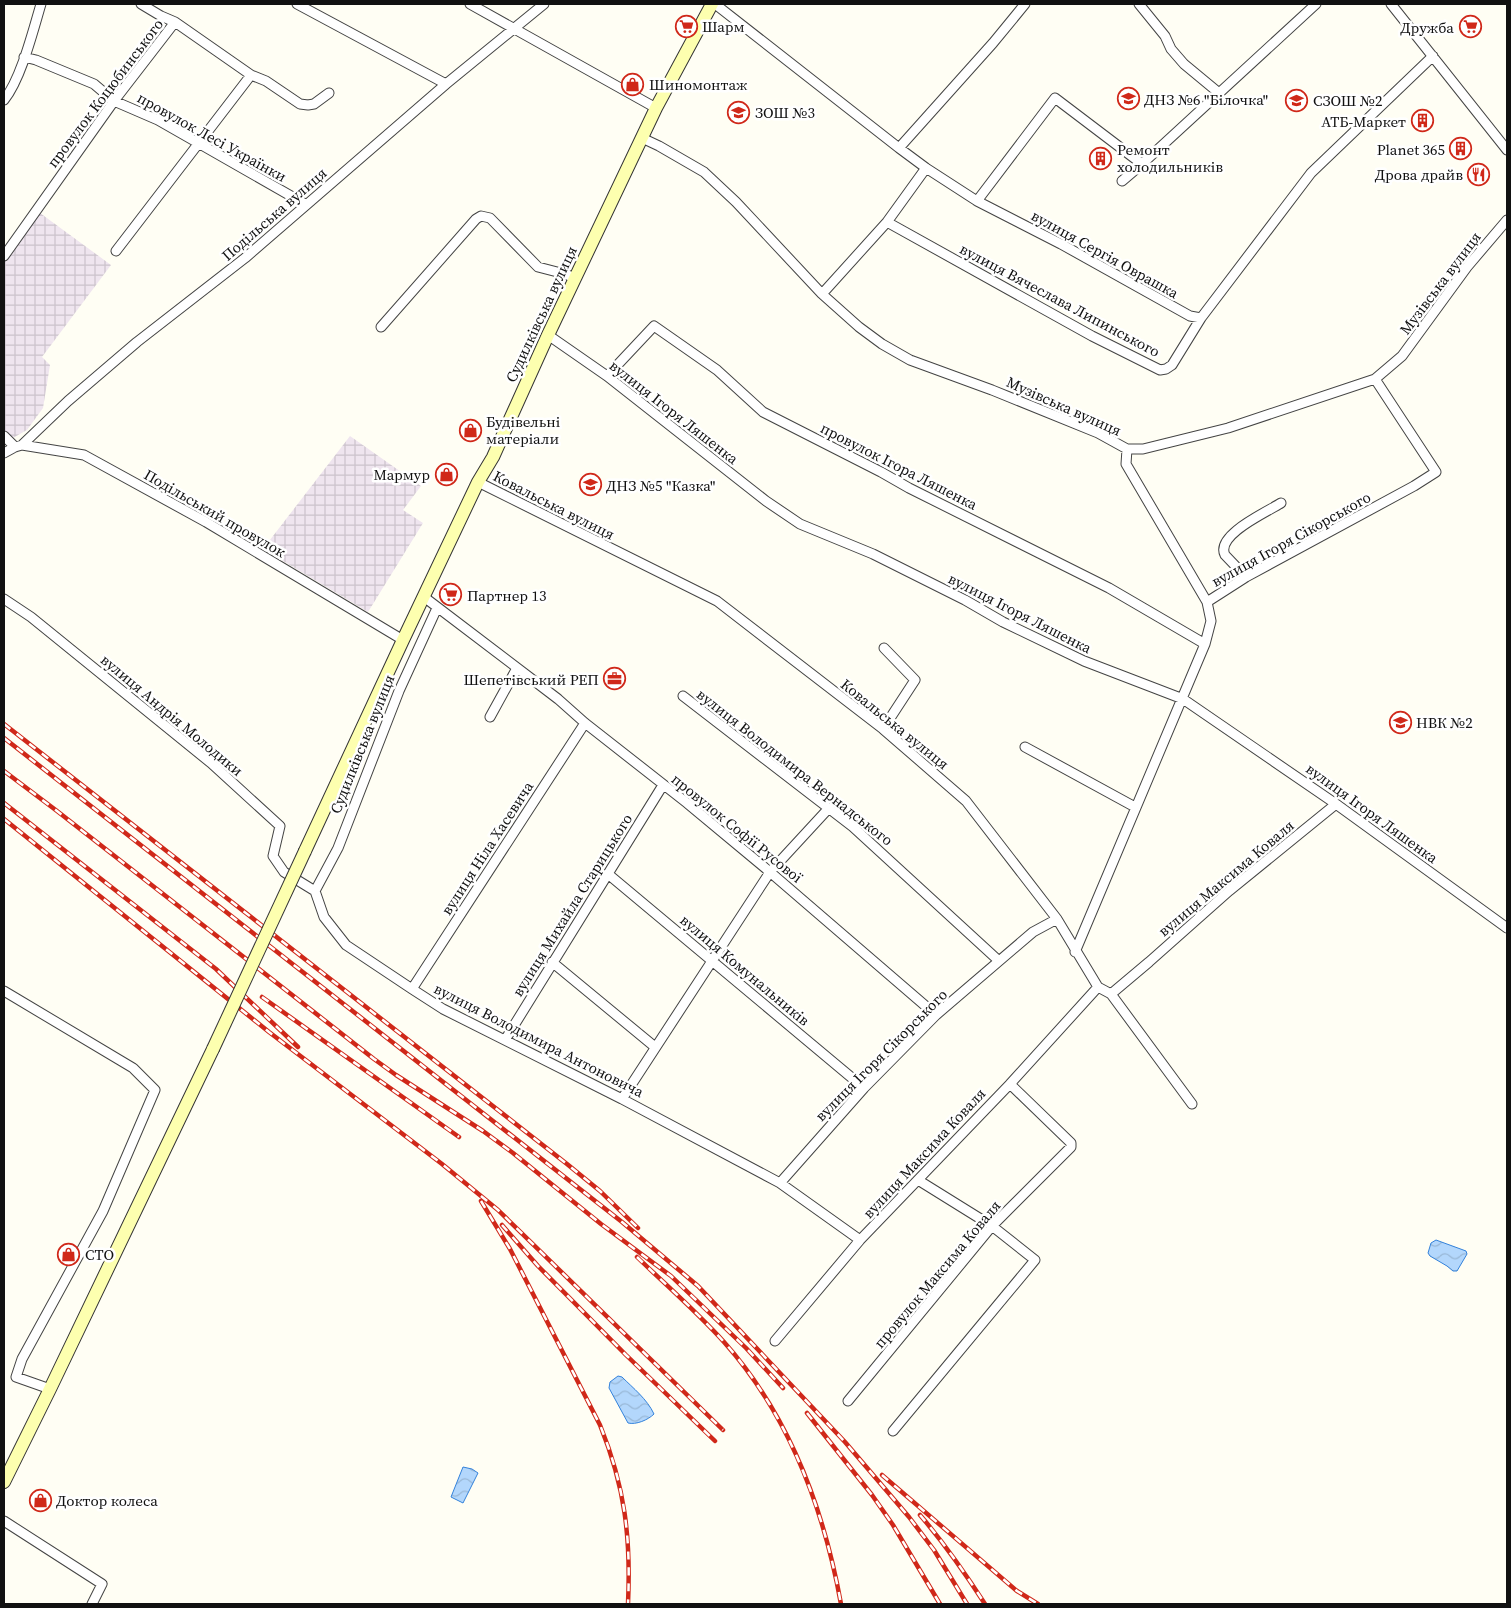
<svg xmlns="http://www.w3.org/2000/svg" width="1511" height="1608" font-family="'Source Serif 4',serif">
	<defs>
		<pattern id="industrial-grid" width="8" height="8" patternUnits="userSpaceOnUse" patternTransform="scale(1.25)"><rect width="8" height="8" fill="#efe5ef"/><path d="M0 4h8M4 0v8" fill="none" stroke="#ccc3cc"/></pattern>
		<pattern id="water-waves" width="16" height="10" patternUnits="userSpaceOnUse" patternTransform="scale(1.25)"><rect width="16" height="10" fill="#b3d7fc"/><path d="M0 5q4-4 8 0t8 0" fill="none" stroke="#99b8d7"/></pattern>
	</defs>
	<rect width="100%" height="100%" fill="#fffef4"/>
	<path fill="url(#industrial-grid)" d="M 40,213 L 111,265 L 42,357 L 50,365 L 43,408 L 27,430 L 4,443 L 4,260 Z
		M 350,436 L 421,486 L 403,510 L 423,523 L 368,612 L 263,549 Z"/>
	<path fill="url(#water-waves)" stroke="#3382db" d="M 1436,1240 L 1466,1251 L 1467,1254 L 1457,1271 L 1453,1271 L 1447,1266 L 1430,1256 L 1428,1253 L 1431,1243 Z
		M 618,1376 L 622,1377 C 633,1388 647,1399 654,1414 C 648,1420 636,1425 628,1423 L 609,1388 L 610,1382 Z
		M 463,1467 L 472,1469 L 478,1473 L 463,1503 L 451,1497 Z"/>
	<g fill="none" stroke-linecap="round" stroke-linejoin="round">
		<defs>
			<path id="street" d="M 141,4 L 161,16 L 175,22
				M 297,4 L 446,84
				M 470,4 L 656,108
				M 715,4 L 899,148 L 926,168 L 977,201 L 1061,244 L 1190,316 L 1201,318 L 1311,173 L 1433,56
				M 1139,4 L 1165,36 L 1171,49 L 1184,64 L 1219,93
				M 1391,4 L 1507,150
				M 24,57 L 36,60 L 94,84 L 114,101 L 158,120 L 305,204
				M 4,100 C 21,79 33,31 41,4
				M 642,138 L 659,146 L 704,172 L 736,202 L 822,294 L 859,327 L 882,344 L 910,360 L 992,390 L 1098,433 L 1127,449 L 1143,449 L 1228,428 L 1375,379 L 1402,356 L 1467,267 L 1507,220
				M 899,148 L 993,43 L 1025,4
				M 1122,181 L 1142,164
				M 977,201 L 1055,98 L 1142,164 L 1316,4
				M 887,222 L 1092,336 L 1160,370 L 1166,369 L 1172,365 L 1201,318
				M 116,251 L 251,75
				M 4,256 L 114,101 L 175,22 L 251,75 L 266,81 L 300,104 L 308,105 L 314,104 L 329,93
				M 822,294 L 887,222 L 926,168
				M 381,327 L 476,219 L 481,216 L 490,218 L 538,267 L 565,274 L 575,278
				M 548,335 L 607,376 L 766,501 L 800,524 L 873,554 L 965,600 L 1003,622 L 1084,661 L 1183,699 L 1336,804 L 1507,928
				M 607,376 L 654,326 L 717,370 L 763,412 L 881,472 L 909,488 L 1109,588 L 1205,644
				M 4,436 L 15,447
				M 22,445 L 68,401 L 137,342 L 245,258 L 446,84 L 544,4
				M 1127,449 L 1126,464 L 1207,602
				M 4,453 L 15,447 L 22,445 L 84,455 L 206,522 L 403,640
				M 478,482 L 717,601 L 883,729 L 966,801 L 1057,919 L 1098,987 L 1111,994 L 1192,1104
				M 1246,577 L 1225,555 C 1215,535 1267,512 1281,503
				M 424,597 L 558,699 L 585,723 L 687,803 L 770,872 L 936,1015
				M 4,599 L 31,617 L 211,763 L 280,826 L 273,856 L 284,872 L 315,891
				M 683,696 L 853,827 L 999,961
				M 490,717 L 517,668
				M 883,729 L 915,680 L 884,648
				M 1025,747 L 1135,807
				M 608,874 L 864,1088
				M 315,891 L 324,917 L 346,945 L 412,989 L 443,1009 L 622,1099 L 780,1183 L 860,1240
				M 315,891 L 338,848 L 399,691 L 437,608
				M 1075,952 L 1205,644 L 1211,621 L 1207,602 L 1246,577 L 1414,486 L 1436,472 L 1375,379
				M 552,962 L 655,1047
				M 412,989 L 585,723
				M 4,991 L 133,1068 L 155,1090 L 103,1211 L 22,1359 L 16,1377 L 50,1389
				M 1111,994 L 1149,962 L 1229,891 L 1336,804
				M 505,1040 L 663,785
				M 622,1099 L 770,872 L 829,808
				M 780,1183 L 864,1088 L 936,1015 L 1033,932 L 1057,919
				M 775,1341 L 860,1240 L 1010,1084 L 1098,987
				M 848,1401 L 992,1226 L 1071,1147 L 1071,1143 L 1010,1084
				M 893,1431 L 1035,1260 L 992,1226 L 918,1180
				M 4,1521 L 102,1584 L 92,1604"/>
			<path id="secondary" d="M 305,851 L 403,640 L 478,482 L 493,457 L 548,335 L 656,108 L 712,4
				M 4,1482 L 50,1389 L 213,1049"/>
		</defs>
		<use href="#street" stroke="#444" stroke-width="11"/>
		<use href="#secondary" stroke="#333" stroke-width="14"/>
		<use href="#street" stroke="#fff" stroke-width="9"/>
		<use href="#secondary" stroke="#fdffaf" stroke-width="12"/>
		<defs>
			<path id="rail" d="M 4,724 L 567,1164 L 600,1191 L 638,1228
				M 4,738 L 622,1222 L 698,1286 L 845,1442 L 909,1517 L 934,1550 L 967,1604
				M 4,771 L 57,811 L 374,1059 L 396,1075 L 483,1131 L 513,1153 L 601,1224 L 671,1276 L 746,1348 L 783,1388
				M 4,803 L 216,969 L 298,1047
				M 4,819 L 269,1032 L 442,1164 L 498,1210 L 723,1430
				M 262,997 L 459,1137
				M 481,1201 L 510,1249 L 600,1425 C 625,1487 631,1537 628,1604
				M 502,1225 L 538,1266 L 626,1355 L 715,1441
				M 637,1257 C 666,1285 697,1312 724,1342 C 789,1415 824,1510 841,1604
				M 807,1413 L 872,1495 L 893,1525 L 940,1604
				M 882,1475 L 1017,1591 L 1038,1604
				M 920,1515 C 944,1543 965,1573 985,1604"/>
		</defs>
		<use href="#rail" stroke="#d02819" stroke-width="4.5"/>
		<use href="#rail" stroke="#fff" stroke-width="2.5" stroke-dasharray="8" stroke-linecap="butt"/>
		<defs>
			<path id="secondary-bridge" d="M 213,1049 L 305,851"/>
		</defs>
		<use href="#secondary-bridge" stroke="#333" stroke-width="14" stroke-linecap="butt"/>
		<use href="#secondary-bridge" stroke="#fdffaf" stroke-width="12"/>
	</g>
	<defs>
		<symbol id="supermarket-ring" viewBox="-11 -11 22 22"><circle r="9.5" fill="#fff" stroke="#d02819" stroke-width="1.5"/><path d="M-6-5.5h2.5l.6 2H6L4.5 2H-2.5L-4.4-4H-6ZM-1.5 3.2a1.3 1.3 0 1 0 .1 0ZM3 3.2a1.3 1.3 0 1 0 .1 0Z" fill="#d02819"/></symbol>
		<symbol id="shop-ring" viewBox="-11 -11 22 22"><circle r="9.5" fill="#fff" stroke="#d02819" stroke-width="1.5"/><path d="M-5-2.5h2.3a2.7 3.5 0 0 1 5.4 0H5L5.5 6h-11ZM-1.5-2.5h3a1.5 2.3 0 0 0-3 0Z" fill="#d02819"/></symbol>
		<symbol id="school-ring" viewBox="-11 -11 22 22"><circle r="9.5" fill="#fff" stroke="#d02819" stroke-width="1.5"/><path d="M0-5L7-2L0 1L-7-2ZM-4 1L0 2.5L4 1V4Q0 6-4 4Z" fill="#d02819"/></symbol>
		<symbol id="building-ring" viewBox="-11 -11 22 22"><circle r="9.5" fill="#fff" stroke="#d02819" stroke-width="1.5"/><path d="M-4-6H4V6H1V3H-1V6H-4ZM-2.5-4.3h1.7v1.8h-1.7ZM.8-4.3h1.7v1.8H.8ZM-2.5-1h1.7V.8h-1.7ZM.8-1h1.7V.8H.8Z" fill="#d02819"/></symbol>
		<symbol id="restaurant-ring" viewBox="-11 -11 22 22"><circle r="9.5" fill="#fff" stroke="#d02819" stroke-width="1.5"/><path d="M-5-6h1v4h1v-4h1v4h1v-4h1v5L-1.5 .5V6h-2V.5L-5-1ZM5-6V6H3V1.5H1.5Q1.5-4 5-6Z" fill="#d02819"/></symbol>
		<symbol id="office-ring" viewBox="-11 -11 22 22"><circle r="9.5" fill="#fff" stroke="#d02819" stroke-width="1.5"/><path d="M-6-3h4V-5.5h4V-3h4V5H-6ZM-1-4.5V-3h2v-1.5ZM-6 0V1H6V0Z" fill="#d02819"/></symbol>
	</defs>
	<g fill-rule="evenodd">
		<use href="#supermarket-ring" x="674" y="14" width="25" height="25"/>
		<use href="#supermarket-ring" x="1458" y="14" width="25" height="25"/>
		<use href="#shop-ring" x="620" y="72" width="25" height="25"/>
		<use href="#school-ring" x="1116" y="86" width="25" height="25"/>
		<use href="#school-ring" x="1284" y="88" width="25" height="25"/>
		<use href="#school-ring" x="726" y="100" width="25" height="25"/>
		<use href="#building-ring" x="1410" y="108" width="25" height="25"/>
		<use href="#building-ring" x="1448" y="136" width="25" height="25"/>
		<use href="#building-ring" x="1088" y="146" width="25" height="25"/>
		<use href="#restaurant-ring" x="1466" y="162" width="25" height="25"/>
		<use href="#shop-ring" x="458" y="418" width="25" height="25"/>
		<use href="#shop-ring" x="434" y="462" width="25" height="25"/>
		<use href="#school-ring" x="578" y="472" width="25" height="25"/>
		<use href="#supermarket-ring" x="438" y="582" width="25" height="25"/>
		<use href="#office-ring" x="602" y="666" width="25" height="25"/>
		<use href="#school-ring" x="1388" y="710" width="25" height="25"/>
		<use href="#shop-ring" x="56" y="1242" width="25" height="25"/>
		<use href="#shop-ring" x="28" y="1488" width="25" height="25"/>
	</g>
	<g text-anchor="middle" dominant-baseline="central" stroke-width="5" stroke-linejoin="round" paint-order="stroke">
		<g font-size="15" fill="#111" stroke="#fff" text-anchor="start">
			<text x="702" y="26">Шарм</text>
			<text x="1454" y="27" text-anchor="end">Дружба</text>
			<text x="649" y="84">Шиномонтаж</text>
			<text x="1144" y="99">ДНЗ №6 "Білочка"</text>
			<text x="1313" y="100">СЗОШ №2</text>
			<text x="755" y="112">ЗОШ №3</text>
			<text x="1406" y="121" text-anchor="end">АТБ-Маркет</text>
			<text x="1117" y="149">Ремонт<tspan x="1117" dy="17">холодильників</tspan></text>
			<text x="1445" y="149" text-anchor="end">Planet 365</text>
			<text x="1463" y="174" text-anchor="end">Дрова драйв</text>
			<text x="486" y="421">Будівельні<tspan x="486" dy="17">матеріали</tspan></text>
			<text x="430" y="474" text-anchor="end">Мармур</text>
			<text x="606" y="485">ДНЗ №5 "Казка"</text>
			<text x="467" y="595">Партнер 13</text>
			<text x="599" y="679" text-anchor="end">Шепетівський РЕП</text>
			<text x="1416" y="722">НВК №2</text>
			<text x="85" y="1254">СТО</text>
			<text x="56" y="1500">Доктор колеса</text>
		</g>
		<g font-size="15" fill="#111" stroke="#fff">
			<text transform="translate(105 93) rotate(-53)">провулок Коцюбинського</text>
			<text transform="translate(212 137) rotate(29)">провулок Лесі Українки</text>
			<text transform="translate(274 214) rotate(-41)">Подільська вулиця</text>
			<text transform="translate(1105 254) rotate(29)">вулиця Сергія Оврашка</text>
			<text transform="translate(1440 283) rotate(-53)">Музівська вулиця</text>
			<text transform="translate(1060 300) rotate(28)">вулиця Вячеслава Липинського</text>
			<text transform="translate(541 314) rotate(-65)">Судилківська вулиця</text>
			<text transform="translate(1064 406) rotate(24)">Музівська вулиця</text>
			<text transform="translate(674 412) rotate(38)">вулиця Ігоря Ляшенка</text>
			<text transform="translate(899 466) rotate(27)">провулок Ігора Ляшенка</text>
			<text transform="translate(554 505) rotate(27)">Ковальська вулиця</text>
			<text transform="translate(215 513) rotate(30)">Подільський провулок</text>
			<text transform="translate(1291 539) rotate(-29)">вулиця Ігоря Сікорського</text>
			<text transform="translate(1020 613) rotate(27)">вулиця Ігоря Ляшенка</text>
			<text transform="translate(172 715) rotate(40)">вулиця Андрія Молодики</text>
			<text transform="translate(895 724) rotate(39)">Ковальська вулиця</text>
			<text transform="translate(362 744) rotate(-68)">Судилківська вулиця</text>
			<text transform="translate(795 767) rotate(38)">вулиця Володимира Вернадського</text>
			<text transform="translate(1372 813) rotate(36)">вулиця Ігоря Ляшенка</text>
			<text transform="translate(737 828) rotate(39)">провулок Софії Русової</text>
			<text transform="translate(487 848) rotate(-57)">вулиця Ніла Хасевича</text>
			<text transform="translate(1226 878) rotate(-40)">вулиця Максима Коваля</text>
			<text transform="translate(572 905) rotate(-58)">вулиця Михайла Старицького</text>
			<text transform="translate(745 970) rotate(40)">вулиця Комунальників</text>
			<text transform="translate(539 1040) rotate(27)">вулиця Володимира Антоновича</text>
			<text transform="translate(881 1055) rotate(-45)">вулиця Ігоря Сікорського</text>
			<text transform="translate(924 1153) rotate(-47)">вулиця Максима Коваля</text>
			<text transform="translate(937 1274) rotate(-50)">провулок Максима Коваля</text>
		</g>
	</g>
	<rect width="1511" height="1608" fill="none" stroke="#111111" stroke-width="10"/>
</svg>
